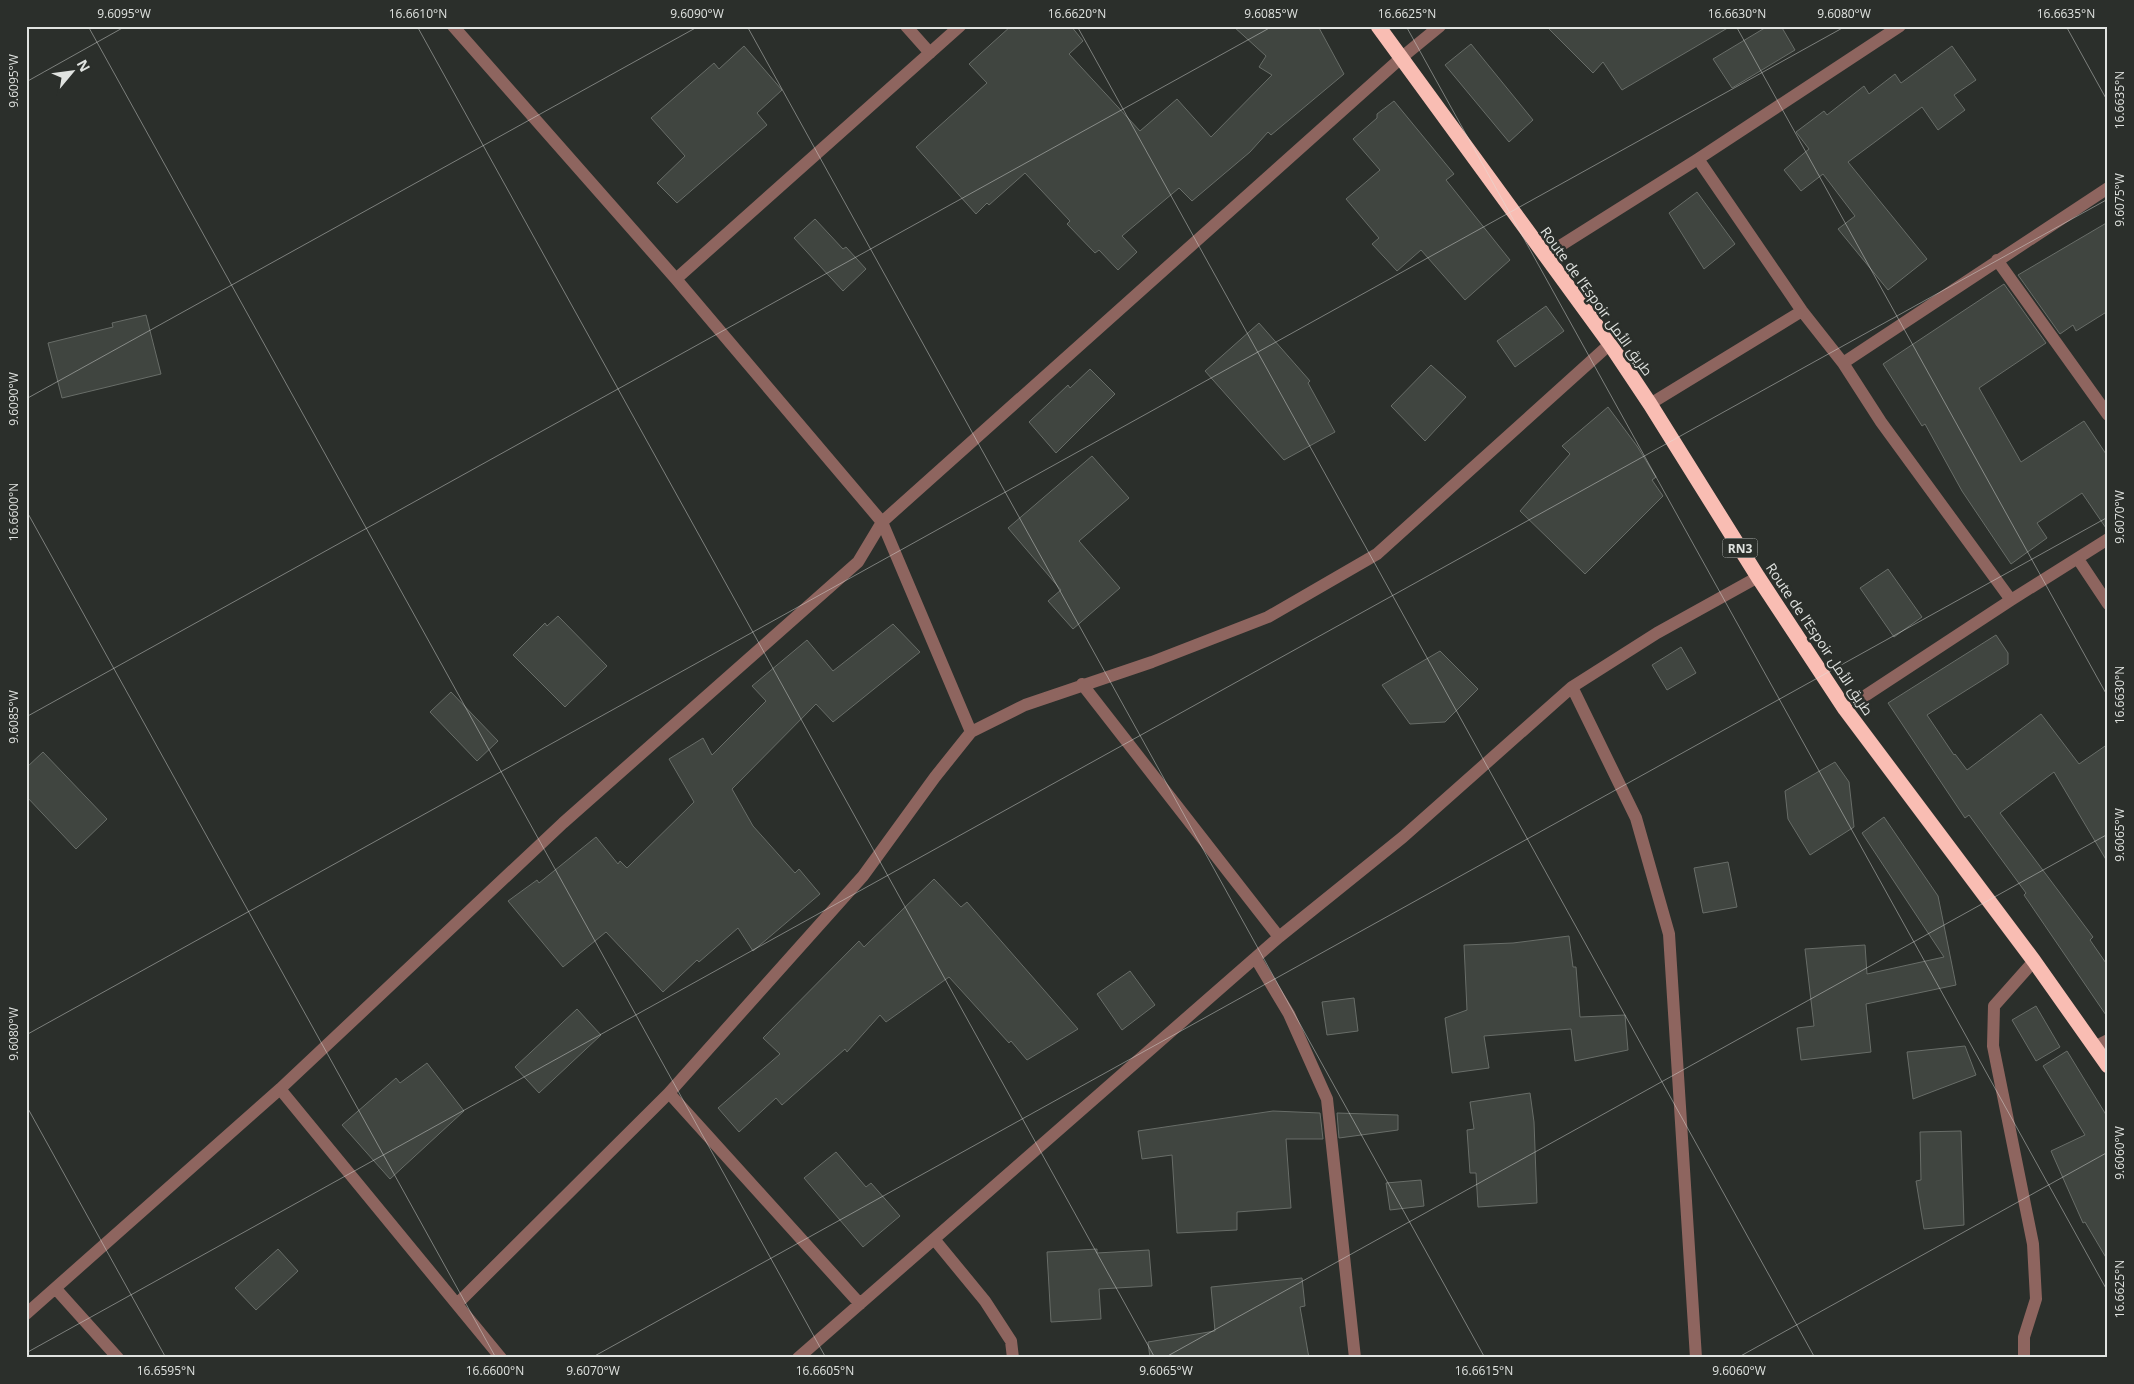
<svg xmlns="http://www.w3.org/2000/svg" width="2134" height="1384" font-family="'Open Sans',Cairo,sans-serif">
	<rect width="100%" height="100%" fill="#2b2f2b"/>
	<path fill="#404540" stroke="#686d68" d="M 1011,26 L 1071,26 L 1083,41 L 1069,54 L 1140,131 L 1177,99 L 1211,137 L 1272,75 L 1259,67 L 1266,56 L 1233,26 L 1318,26 L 1344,74 L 1271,135 L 1268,132 L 1250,152 L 1192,201 L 1179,188 L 1122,236 L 1137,252 L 1118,270 L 1099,250 L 1095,253 L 1067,224 L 1070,221 L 1025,173 L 989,205 L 987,203 L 976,214 L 916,147 L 987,83 L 969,64 Z
		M 1546,26 L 1731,26 L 1622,90 L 1603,62 L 1593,73 Z
		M 1768,26 L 1781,26 L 1795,50 L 1732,88 L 1713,59 Z
		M 1471,44 L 1533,120 L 1509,142 L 1445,65 Z
		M 744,46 L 782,90 L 757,113 L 767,125 L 677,203 L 657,183 L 685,156 L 651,118 L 714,63 L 719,69 Z
		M 1952,46 L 1976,80 L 1954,95 L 1965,110 L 1938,130 L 1922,107 L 1848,162 L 1927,259 L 1888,290 L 1838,229 L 1855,216 L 1823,174 L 1801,191 L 1784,170 L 1809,149 L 1796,132 L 1824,111 L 1827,115 L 1864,86 L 1869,94 L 1895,74 L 1901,83 Z
		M 1394,101 L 1454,174 L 1446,180 L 1510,260 L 1465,300 L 1421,250 L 1397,271 L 1372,244 L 1379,238 L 1346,199 L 1380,170 L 1353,139 L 1377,118 L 1377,114 Z
		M 1697,192 L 1735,244 L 1704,269 L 1669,213 Z
		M 815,219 L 843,249 L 846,247 L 866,269 L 843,291 L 794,238 Z
		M 2108,222 L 2108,311 L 2076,331 L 2073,325 L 2060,334 L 2018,275 Z
		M 2004,284 L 2046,343 L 1979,388 L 2021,462 L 2084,421 L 2108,457 L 2108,531 L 2082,493 L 2037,523 L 2047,538 L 2011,564 L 1962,491 L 1925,424 L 1922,426 L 1883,364 Z
		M 1546,306 L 1564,331 L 1515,367 L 1497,341 Z
		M 146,315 L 161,374 L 62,398 L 48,343 L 113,327 L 112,323 Z
		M 1259,323 L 1310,381 L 1308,383 L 1335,432 L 1284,460 L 1205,371 Z
		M 1431,365 L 1466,397 L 1425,441 L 1391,406 Z
		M 1090,369 L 1115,394 L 1056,453 L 1029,422 L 1068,385 L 1070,388 Z
		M 1608,407 L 1637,446 L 1656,477 L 1652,480 L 1663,496 L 1585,574 L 1520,511 L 1570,454 L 1562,446 Z
		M 1092,456 L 1129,498 L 1079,541 L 1120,588 L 1073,629 L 1048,601 L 1061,590 L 1008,528 Z
		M 1888,569 L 1922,617 L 1894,637 L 1860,588 Z
		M 558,616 L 607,666 L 565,707 L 513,655 L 545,623 L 547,626 Z
		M 893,624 L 920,652 L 833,722 L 816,704 L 732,789 L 753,826 L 795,873 L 799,869 L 820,894 L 753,951 L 738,928 L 699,962 L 697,960 L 663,992 L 606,932 L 563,967 L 508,901 L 537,880 L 539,883 L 596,837 L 618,864 L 620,861 L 627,868 L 694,802 L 669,759 L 703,738 L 712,755 L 766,701 L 752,686 L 807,640 L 833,671 Z
		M 1996,635 L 2008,653 L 2008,664 L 1927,715 L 1954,755 L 1955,754 L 1967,770 L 2041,714 L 2079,764 L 2108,744 L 2108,863 L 2054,772 L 2000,813 L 2093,937 L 2090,940 L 2108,966 L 2108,1018 L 2024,895 L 2026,893 L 1969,815 L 1965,818 L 1888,703 Z
		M 1681,647 L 1696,673 L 1667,690 L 1652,665 Z
		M 1440,651 L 1478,689 L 1445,722 L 1410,724 L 1382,685 Z
		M 451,692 L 498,741 L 477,761 L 430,712 Z
		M 43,752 L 107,819 L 76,849 L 26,796 L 26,768 Z
		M 1835,762 L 1849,782 L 1854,827 L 1810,855 L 1788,819 L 1785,791 Z
		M 1884,817 L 1938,896 L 1956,985 L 1866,1004 L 1871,1052 L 1801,1060 L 1797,1028 L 1814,1026 L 1805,949 L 1865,945 L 1867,974 L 1944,957 L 1862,833 Z
		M 1728,862 L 1737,907 L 1703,913 L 1694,868 Z
		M 934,879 L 961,907 L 967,902 L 1078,1029 L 1027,1060 L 1011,1041 L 1009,1043 L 949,977 L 886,1022 L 880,1015 L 847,1052 L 845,1049 L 782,1105 L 776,1098 L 739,1132 L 718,1108 L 780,1054 L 763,1038 L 859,941 L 864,947 Z
		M 1569,936 L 1573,967 L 1576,967 L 1580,1017 L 1625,1015 L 1628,1050 L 1575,1061 L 1571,1029 L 1484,1036 L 1489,1068 L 1452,1073 L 1445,1018 L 1467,1010 L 1464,945 L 1513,943 Z
		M 1130,971 L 1155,1005 L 1122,1030 L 1097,994 Z
		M 1354,998 L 1358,1031 L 1327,1035 L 1322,1002 Z
		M 2036,1006 L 2060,1047 L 2036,1061 L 2012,1020 Z
		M 577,1009 L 601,1035 L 539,1093 L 515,1067 Z
		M 1965,1046 L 1976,1075 L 1913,1099 L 1907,1052 Z
		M 2067,1051 L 2108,1118 L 2108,1261 L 2085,1222 L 2083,1223 L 2051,1151 L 2085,1135 L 2043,1066 Z
		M 427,1063 L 464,1111 L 390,1179 L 342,1125 L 396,1078 L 400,1083 Z
		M 1530,1093 L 1534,1122 L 1537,1203 L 1478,1207 L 1476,1173 L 1470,1173 L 1467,1130 L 1474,1129 L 1470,1102 Z
		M 1273,1111 L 1320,1113 L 1323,1139 L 1286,1139 L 1291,1208 L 1237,1212 L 1237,1230 L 1177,1233 L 1172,1155 L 1142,1159 L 1138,1131 Z
		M 1337,1113 L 1398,1115 L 1398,1130 L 1339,1138 Z
		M 1961,1131 L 1964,1225 L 1924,1229 L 1916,1181 L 1921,1180 L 1920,1132 Z
		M 836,1152 L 866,1187 L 871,1183 L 900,1216 L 863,1247 L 804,1178 Z
		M 1421,1180 L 1424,1206 L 1390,1210 L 1386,1183 Z
		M 278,1249 L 298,1271 L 256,1310 L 235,1288 Z
		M 1097,1249 L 1097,1253 L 1149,1250 L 1152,1286 L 1099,1289 L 1101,1319 L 1051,1322 L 1047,1252 Z
		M 1302,1278 L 1305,1306 L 1300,1307 L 1309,1358 L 1150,1358 L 1148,1342 L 1215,1331 L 1211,1287 Z"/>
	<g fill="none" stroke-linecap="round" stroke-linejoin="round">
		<path stroke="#8e655f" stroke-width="12" d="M 453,26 L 676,279 L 882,522 L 971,732 L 1025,705 L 1152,662 L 1268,617 L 1377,554 L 1610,344
			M 906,26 L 930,53
			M 1698,159 L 1802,311 L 1843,363 L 1881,422 L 2011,600
			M 1544,256 L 1698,159 L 1900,26
			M 1997,260 L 2108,415
			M 676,279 L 960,26
			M 1843,363 L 2108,188
			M 1650,404 L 1802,311
			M 2078,559 L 2108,604
			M 1082,684 L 1279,937
			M 1572,687 L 1636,818 L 1669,934 L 1696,1358
			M 1845,709 L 2011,600 L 2108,539
			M 1256,959 L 1289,1014 L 1327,1099 L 1355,1358
			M 2094,1047 L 2108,1040
			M 280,1089 L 501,1358
			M 669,1093 L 860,1304
			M 934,1239 L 985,1301 L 1011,1341 L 1013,1358
			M 56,1289 L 118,1358
			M 457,1304 L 669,1093 L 863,876 L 935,777 L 971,732
			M 26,1314 L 280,1089 L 563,823 L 858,562 L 882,522 L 1401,58 L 1440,26
			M 798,1358 L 1279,937 L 1403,837 L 1572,687 L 1657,633 L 1758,577
			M 2024,1358 L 2024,1337 L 2036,1299 L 2033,1244 L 1993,1046 L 1994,1006 L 2034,961"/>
		<path stroke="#f9bdb3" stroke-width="15" d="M 1378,26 L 1610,344 L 1650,404 L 1758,577 L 1845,709 L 2034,961 L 2108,1066"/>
	</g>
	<path fill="none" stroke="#e0e3e0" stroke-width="1" stroke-opacity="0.45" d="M 88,26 L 826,1358M 417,26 L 1155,1358M 747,26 L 1485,1358M 1077,26 L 1815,1358M 1406,26 L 2108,1292M 1736,26 L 2108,697M 2066,26 L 2108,102M 26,82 L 126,26M 26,399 L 699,26M 26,510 L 496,1358M 26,717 L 1273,26M 26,1035 L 1846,26M 26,1105 L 166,1358M 26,1353 L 2108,199M 591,1358 L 2108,517M 1164,1358 L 2108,834M 1737,1358 L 2108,1152"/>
	<g text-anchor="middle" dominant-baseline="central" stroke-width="5" stroke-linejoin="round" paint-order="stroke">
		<rect fill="#2b2f2b" stroke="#aaadaa" stroke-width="1" x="1722.5" y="538.5" width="35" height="19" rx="4"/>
		<g font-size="12" font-weight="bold" fill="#e0e3e0">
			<text x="1740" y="548">RN3</text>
		</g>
		<g font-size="14" fill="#e0e3e0" stroke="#2b2f2b">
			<text transform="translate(1597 301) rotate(54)">Route de l’Espoir طريق الأمل</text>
			<text transform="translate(1820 639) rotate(56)">Route de l’Espoir طريق الأمل</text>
		</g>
	</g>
	<rect width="2134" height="1384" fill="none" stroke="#2b2f2b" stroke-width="55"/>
	<g transform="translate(72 72) rotate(61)" stroke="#2b2f2b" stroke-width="4" paint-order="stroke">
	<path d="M0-4L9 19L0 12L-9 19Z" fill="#e0e3e0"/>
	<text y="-8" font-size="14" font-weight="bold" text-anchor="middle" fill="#e0e3e0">N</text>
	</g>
	<rect x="28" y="28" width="2078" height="1328" fill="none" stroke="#e0e3e0" stroke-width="2"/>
	<g font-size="12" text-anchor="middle" fill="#e0e3e0">
		<text x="124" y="18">9.6095°W</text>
		<text x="418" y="18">16.6610°N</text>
		<text x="697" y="18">9.6090°W</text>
		<text x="1077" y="18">16.6620°N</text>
		<text x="1271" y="18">9.6085°W</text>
		<text x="1407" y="18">16.6625°N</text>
		<text x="1737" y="18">16.6630°N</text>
		<text x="1844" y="18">9.6080°W</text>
		<text x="2066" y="18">16.6635°N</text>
		<text transform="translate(14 81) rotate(-90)" y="4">9.6095°W</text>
		<text transform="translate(2120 100) rotate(-90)" y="4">16.6635°N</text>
		<text transform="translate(2120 200) rotate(-90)" y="4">9.6075°W</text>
		<text transform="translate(14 399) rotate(-90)" y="4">9.6090°W</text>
		<text transform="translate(14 512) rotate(-90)" y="4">16.6600°N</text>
		<text transform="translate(2120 517) rotate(-90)" y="4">9.6070°W</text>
		<text transform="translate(2120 695) rotate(-90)" y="4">16.6630°N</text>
		<text transform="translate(14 717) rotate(-90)" y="4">9.6085°W</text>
		<text transform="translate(2120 835) rotate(-90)" y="4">9.6065°W</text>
		<text transform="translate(14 1034) rotate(-90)" y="4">9.6080°W</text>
		<text transform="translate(2120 1153) rotate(-90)" y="4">9.6060°W</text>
		<text transform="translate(2120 1289) rotate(-90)" y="4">16.6625°N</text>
		<text x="166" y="1375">16.6595°N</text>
		<text x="495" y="1375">16.6600°N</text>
		<text x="593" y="1375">9.6070°W</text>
		<text x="825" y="1375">16.6605°N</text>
		<text x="1166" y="1375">9.6065°W</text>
		<text x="1484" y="1375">16.6615°N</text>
		<text x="1739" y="1375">9.6060°W</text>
	</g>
</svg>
